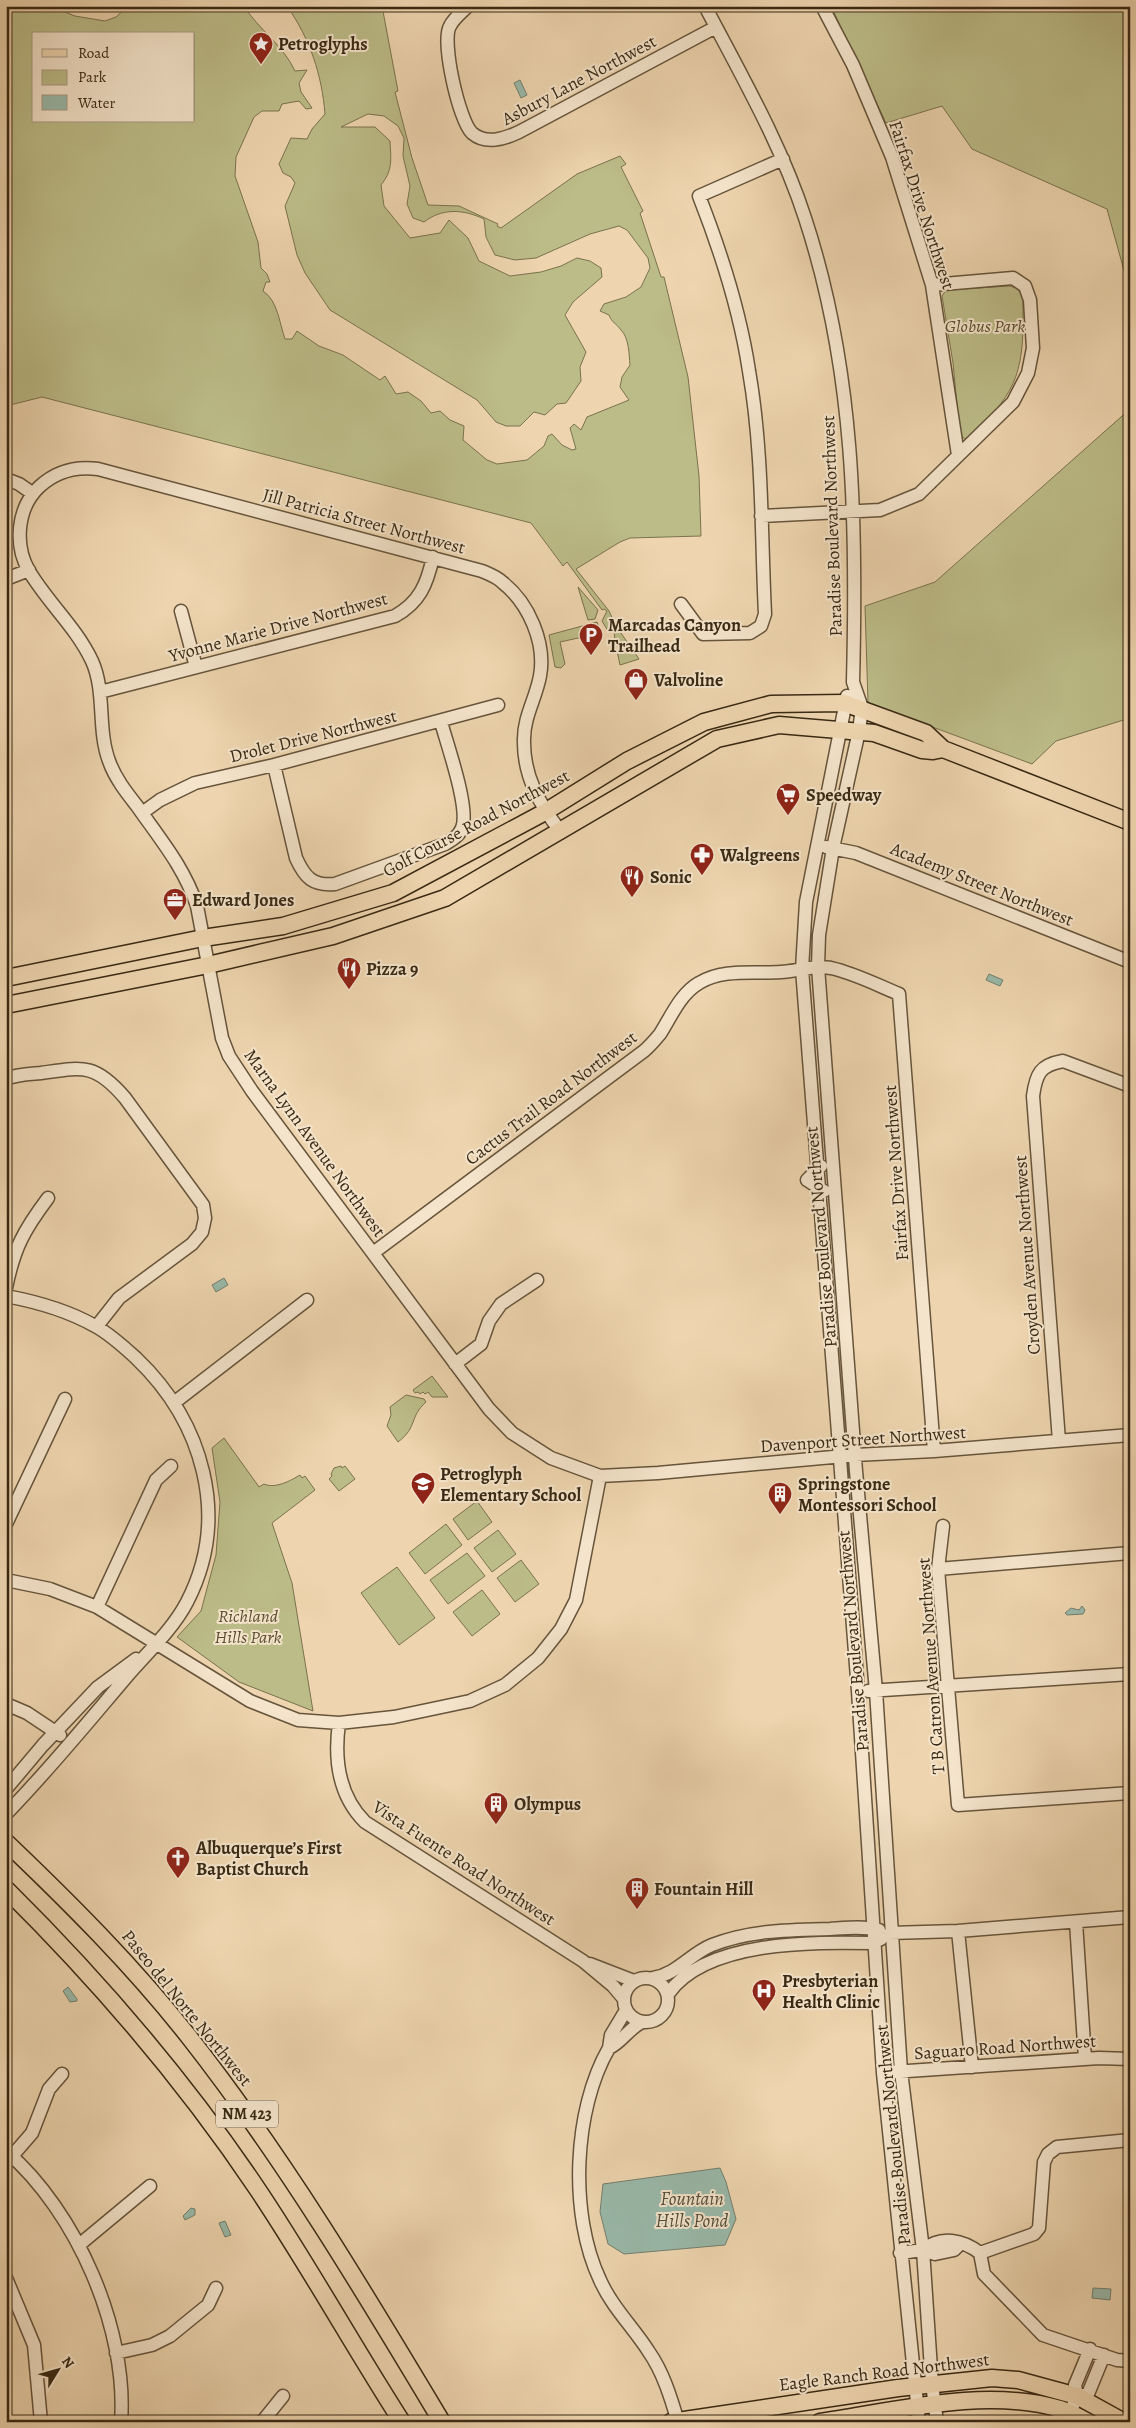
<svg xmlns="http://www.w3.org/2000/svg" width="1136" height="2428" font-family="Alegreya,serif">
	<rect width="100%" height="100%" fill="#eed5af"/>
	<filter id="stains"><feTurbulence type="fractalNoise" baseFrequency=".004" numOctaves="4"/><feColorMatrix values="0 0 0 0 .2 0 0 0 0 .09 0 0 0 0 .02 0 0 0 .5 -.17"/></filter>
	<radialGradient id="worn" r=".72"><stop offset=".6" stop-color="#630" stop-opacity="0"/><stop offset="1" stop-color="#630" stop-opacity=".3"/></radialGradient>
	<path fill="#bcbc88" stroke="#7a724e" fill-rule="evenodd" d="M 6,6 L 50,6 L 75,16 L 105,21 L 116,17 L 128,6 L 244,6 C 259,30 283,45 295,71 L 307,70 L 299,83 L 301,92 L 312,108 L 306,109 L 299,101 L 282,104 L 279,111 L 262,111 L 254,117 L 236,157 L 235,176 L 258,242 L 261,268 L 267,274 L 270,282 L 266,282 L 263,291 C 278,301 279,322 285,339 L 292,339 L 297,331 L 319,346 L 343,355 L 380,380 L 385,376 L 396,394 L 408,392 L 421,401 L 431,413 L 440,411 L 450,420 L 464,426 L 463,440 L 487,460 L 497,464 L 527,460 L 544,446 L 548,436 L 552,434 L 562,445 L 572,450 L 576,449 L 570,428 L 574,424 L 581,430 L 587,417 L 629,400 L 620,387 L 622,377 L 630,365 C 629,354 629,338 621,330 C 616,323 612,323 609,315 L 600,311 L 604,304 L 626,297 L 641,287 L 650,268 L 648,258 L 627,230 L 619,226 L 590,234 L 536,258 L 515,260 L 495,255 L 486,237 L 484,219 C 463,209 442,208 424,222 L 413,218 L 407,204 L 410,186 L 403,156 L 404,138 L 398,126 L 384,116 L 368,114 L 341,127 L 375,127 L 390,141 C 391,160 393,170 381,185 L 384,206 L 410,238 L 440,233 L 449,220 L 468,238 L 479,261 L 510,276 L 541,272 L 561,266 L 577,258 L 590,261 L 601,268 L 602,277 L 573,302 L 565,315 L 586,352 L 580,367 L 581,381 L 566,403 L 557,404 L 545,415 L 534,412 L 520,426 L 506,426 L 496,422 L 477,400 L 330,310 L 305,273 L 297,255 L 285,206 L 295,183 L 291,177 L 283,173 L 279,164 L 291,138 L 307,139 L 312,129 L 325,114 C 322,75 310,39 287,6 L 382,6 L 398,91 L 395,92 L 412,158 L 428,205 L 459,206 L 498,224 L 497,226 L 501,228 L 577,174 L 620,156 L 626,164 L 621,167 L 643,211 L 640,213 L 661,277 L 664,277 L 688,377 L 699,476 L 701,536 L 630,538 L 620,542 L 576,569 L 609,611 L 616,626 L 639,659 L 620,665 L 617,651 L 620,648 L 615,641 L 614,629 L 608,631 L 602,621 L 607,611 L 604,609 L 602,610 L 567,562 L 563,566 L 531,523 L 42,397 L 6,406 ZM 34,34 L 194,34 L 194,121 L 34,121 Z
		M 831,6 L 1130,6 L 1130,292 L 1107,209 L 972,149 L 942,106 L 886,123 Z
		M 1009,286 C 1024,289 1023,300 1023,312 C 1024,376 1014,397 966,439 L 960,436 L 953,363 L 942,296 L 946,290 Z
		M 1130,409 L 1130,718 L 1056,741 L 1032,764 L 868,703 L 865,606 L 935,582 Z
		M 578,587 L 598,610 L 595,619 L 588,620 Z
		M 597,622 L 601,633 L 560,642 L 565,664 L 561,668 L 555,667 L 549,635 Z
		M 432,1376 L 448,1397 L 432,1397 L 428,1392 L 425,1394 L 423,1392 L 420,1394 L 418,1392 L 415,1393 L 413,1390 Z
		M 406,1395 L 424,1399 L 426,1402 C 409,1417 418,1427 398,1442 L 387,1426 L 391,1415 L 390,1407 Z
		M 224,1438 L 259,1487 L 264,1484 C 275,1489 290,1481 300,1475 L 302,1478 L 305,1476 L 315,1490 L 272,1523 L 292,1583 L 313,1711 L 239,1682 L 177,1637 L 201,1611 L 216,1555 L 220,1502 L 212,1448 Z
		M 341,1466 L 342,1468 L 345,1466 L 355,1479 L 339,1491 L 329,1479 L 332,1476 L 331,1474 L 334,1468 Z
		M 477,1501 L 492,1522 L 468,1540 L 453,1519 Z
		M 446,1524 L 462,1545 L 425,1574 L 409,1553 Z
		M 498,1530 L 516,1554 L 492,1572 L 474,1548 Z
		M 467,1553 L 485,1576 L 448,1604 L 430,1580 Z
		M 521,1560 L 539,1584 L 515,1602 L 497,1578 Z
		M 397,1567 L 435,1618 L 399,1645 L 361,1593 Z
		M 482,1590 L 500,1614 L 472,1636 L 453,1612 Z"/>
	<path fill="#99b9aa" stroke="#737f6e" d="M 520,80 L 527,95 L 521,98 L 514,83 Z
		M 989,974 L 1003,980 L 1000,986 L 986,980 Z
		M 224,1278 L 228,1285 L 216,1292 L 212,1285 Z
		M 1082,1606 L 1085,1610 L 1083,1614 L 1067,1615 L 1065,1613 L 1071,1608 L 1079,1610 Z
		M 68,1987 L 77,1999 L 77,2001 L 70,2002 L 63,1991 Z
		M 720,2168 L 726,2182 L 736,2219 L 725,2245 L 624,2254 L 608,2244 L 600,2212 L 603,2184 Z
		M 191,2208 L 195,2209 L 195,2215 L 185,2220 L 183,2216 Z
		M 225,2221 L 231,2235 L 225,2237 L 219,2223 Z
		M 1093,2288 L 1111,2289 L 1110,2300 L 1092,2298 Z"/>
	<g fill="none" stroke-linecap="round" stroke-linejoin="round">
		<defs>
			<path id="minor" d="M 468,6 C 462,12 454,18 450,26 C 441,41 459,121 472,133 C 486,145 504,139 519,132 L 716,27
				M 705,6 C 741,75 781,144 805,218 C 855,370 857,524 853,682 L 862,708 L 859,731 L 833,848 L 819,935 L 818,967 L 856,1471 L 876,1691 L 901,2071 L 923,2250 L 932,2384 L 937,2422
				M 822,6 L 853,65 L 892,157 L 932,285 L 958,455
				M 6,479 L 19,484 L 32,493
				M 761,516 L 880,510 L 919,494 L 1013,402 L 1028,373 L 1033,348 L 1030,300 L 1025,286 L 1013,278 L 932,285
				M 6,579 L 29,570
				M 681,604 L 703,634 L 750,633 L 761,626 L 765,614 C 761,534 763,451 749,371 C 740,311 721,252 699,196 L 783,159
				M 181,611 L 196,667
				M 100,692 L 395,616 C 420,602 427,584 433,557
				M 847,696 L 806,902 L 802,969 L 858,1691 L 883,2073 L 919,2422
				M 274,765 L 296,858 C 305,878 313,886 335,884 L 445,844 C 452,840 459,836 462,828 C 470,809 447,744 441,722
				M 142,813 L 160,800 L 195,783 L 274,765 L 498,705
				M 561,832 C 539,804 523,775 524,739 C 524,716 536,698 540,676 C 546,643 529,603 502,582 C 497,577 489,574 482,571 L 98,469 C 76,466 56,471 39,487 C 17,508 14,545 29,571 C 48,603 76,627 92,661 C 106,692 97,729 109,761 C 115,778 126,792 137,806 C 160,839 184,867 197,906 L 222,1038 L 229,1056 L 252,1091 L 489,1409 L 512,1433 L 551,1458 L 600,1476 L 658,1473 L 855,1455 L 934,1451 L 1130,1435
				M 826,847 L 856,853 L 1130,962
				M 6,1079 C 17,1074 30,1074 41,1073 C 83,1067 95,1063 125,1098 L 203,1205 L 205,1218 L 202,1232 L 192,1244 L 119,1298 L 97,1326
				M 821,1166 L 807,1180 L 824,1191
				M 373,1253 L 644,1051 C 650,1046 655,1040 660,1034 C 671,1017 680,994 699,983 C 723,968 755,974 781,972 C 798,971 814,965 831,968 C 854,973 877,985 899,994 L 934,1451
				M 6,1288 C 14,1248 24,1230 48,1198
				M 6,1296 C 38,1302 67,1310 95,1326 C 110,1334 124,1347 136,1358 C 203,1422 231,1517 187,1602 C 173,1629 148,1652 128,1675 C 88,1722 49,1770 6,1814
				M 455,1364 L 481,1344 L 489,1321 L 501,1304 L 537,1280
				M 175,1402 L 307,1300
				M 1059,1441 L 1033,1096 C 1036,1074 1040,1065 1063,1061 L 1130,1086
				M 6,1524 L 65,1399
				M 943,1526 L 938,1569 L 958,1805 L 1130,1793
				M 938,1569 L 1130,1553
				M 6,1580 L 50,1589 L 97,1607 L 250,1701 L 298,1720 L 339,1723 L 394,1717 L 470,1701 L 505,1685 L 538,1658 L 561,1629 L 576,1600 L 600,1476
				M 97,1607 L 156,1480 L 171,1466
				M 868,1691 L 1130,1674
				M 6,1704 L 27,1713 L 60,1735
				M 339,1723 C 334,1759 339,1796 365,1822 L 583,1961 L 613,1986 L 624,1999
				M 6,1789 L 43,1745 L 98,1687 L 136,1659
				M 1076,1922 L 1085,2059
				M 958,1931 L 972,2067
				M 890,1933 L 958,1931 L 1130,1917
				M 590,1964 L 634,1981
				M624 2000a22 22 0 1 1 44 0a22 22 0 1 1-44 0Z
				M 653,1978 C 677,1974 690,1954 712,1945 C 750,1930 790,1930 830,1929 C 846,1928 864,1926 879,1930
				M 668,1994 C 706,1940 814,1942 873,1943 L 881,1939
				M 626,2010 L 611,2035 L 609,2048 C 622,2042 628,2029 642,2022
				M 609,2048 C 573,2110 569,2215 600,2280 C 612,2307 633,2327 649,2352 C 663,2372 671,2398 678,2422
				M 893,2072 L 1099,2058 L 1130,2059
				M 6,2151 C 76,2211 128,2329 121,2422
				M 6,2163 L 32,2133 L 49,2089 L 62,2074
				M 79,2245 L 150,2186
				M 923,2250 C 941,2235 963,2240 980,2253 L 1034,2234 L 1039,2228 L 1044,2162 L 1048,2154 L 1057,2147 L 1130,2140
				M 900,2253 L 923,2250 L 935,2254 L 954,2250 L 960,2244
				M 980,2253 L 984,2274 L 1043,2335 L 1117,2360 L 1130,2361
				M 6,2278 L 34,2345 L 41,2422
				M 116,2353 L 152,2345 L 170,2336 L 208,2305 L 216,2288
				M 1077,2396 L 1088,2394 L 1104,2355
				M 1070,2413 L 1077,2396 L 1075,2385 L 1090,2349
				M 262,2422 L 283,2396"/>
			<path id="major" d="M 6,978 L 203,938 L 283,926 L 393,893 L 545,812 L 627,761 L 704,722 L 771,704 L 844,703 L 926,733 L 943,749 L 1130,822
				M 6,1005 L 208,965 L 333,936 L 445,898 L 717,739 L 779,725 L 874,733 L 922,750 L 933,751 L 943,749
				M 6,1842 C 71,1904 134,1967 189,2037 C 284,2158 363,2290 442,2422
				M 6,1889 C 100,1982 185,2081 258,2190 C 309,2266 353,2346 402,2422
				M 671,2422 L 898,2388 L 992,2378 L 1018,2380 L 1077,2396 L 1124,2422
				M 820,2422 C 895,2411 986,2387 1060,2409 C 1070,2412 1079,2417 1088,2422"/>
		</defs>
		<use href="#minor" stroke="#66543b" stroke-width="15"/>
		<use href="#major" stroke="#392914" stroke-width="19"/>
		<use href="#minor" stroke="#f4e4cb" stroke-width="12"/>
		<use href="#major" stroke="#eed5af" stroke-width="16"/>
	</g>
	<defs>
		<symbol id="sight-pin" viewBox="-11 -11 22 30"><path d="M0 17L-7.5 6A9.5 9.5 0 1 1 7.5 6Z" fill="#8f2418" stroke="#f4e4cb"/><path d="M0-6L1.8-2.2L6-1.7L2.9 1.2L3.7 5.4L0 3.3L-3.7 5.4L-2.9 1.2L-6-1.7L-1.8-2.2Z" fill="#fff"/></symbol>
		<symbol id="parking-pin" viewBox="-11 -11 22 30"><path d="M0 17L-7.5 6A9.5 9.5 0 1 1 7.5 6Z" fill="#8f2418" stroke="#f4e4cb"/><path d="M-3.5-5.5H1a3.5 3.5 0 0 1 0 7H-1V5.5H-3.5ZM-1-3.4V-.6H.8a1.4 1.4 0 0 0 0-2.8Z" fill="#fff"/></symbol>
		<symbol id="shop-pin" viewBox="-11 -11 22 30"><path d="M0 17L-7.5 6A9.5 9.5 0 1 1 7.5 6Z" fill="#8f2418" stroke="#f4e4cb"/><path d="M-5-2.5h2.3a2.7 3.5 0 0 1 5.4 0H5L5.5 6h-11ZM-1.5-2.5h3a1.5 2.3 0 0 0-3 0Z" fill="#fff"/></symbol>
		<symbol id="supermarket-pin" viewBox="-11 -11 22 30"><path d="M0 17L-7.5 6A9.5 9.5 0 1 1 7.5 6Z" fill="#8f2418" stroke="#f4e4cb"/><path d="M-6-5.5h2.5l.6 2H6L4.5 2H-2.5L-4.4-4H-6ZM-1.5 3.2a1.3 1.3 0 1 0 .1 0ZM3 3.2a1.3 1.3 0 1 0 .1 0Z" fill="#fff"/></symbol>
		<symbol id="pharmacy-pin" viewBox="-11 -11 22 30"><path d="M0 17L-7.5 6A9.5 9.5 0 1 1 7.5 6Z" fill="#8f2418" stroke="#f4e4cb"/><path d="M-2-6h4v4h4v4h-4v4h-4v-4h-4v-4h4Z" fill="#fff"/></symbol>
		<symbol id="restaurant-pin" viewBox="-11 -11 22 30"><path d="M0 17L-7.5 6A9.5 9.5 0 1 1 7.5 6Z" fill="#8f2418" stroke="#f4e4cb"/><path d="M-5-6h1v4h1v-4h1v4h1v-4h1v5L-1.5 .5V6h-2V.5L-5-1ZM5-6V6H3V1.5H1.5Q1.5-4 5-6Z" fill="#fff"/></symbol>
		<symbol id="office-pin" viewBox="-11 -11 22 30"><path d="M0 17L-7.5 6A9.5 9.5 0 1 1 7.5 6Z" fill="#8f2418" stroke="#f4e4cb"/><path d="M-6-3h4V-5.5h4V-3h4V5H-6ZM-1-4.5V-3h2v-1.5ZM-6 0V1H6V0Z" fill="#fff"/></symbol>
		<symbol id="school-pin" viewBox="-11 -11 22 30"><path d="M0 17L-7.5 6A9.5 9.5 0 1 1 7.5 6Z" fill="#8f2418" stroke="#f4e4cb"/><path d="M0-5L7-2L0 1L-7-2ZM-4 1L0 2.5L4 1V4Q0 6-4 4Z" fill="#fff"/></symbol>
		<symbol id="building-pin" viewBox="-11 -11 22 30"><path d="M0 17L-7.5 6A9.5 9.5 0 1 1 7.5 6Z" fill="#8f2418" stroke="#f4e4cb"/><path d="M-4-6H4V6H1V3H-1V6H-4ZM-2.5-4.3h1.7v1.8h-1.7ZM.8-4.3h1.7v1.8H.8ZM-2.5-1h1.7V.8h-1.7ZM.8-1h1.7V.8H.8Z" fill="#fff"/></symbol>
		<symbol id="church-pin" viewBox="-11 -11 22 30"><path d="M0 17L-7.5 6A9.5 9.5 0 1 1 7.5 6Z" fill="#8f2418" stroke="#f4e4cb"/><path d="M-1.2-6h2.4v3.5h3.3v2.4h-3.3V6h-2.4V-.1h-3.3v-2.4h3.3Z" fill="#fff"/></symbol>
		<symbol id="hospital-pin" viewBox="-11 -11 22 30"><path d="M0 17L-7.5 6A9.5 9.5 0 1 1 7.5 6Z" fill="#8f2418" stroke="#f4e4cb"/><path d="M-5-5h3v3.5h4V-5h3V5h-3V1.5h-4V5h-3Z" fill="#fff"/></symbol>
	</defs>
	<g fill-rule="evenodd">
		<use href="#sight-pin" x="247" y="30" width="28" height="38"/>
		<use href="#parking-pin" x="577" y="621" width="28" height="38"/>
		<use href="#shop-pin" x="622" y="666" width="28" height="38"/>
		<use href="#supermarket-pin" x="774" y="781" width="28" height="38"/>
		<use href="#pharmacy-pin" x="688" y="841" width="28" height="38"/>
		<use href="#restaurant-pin" x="618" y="863" width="28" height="38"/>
		<use href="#office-pin" x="161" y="886" width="28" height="38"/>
		<use href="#restaurant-pin" x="335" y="955" width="28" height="38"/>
		<use href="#school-pin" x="409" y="1470" width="28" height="38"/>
		<use href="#building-pin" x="766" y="1480" width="28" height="38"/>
		<use href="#building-pin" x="482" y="1790" width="28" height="38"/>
		<use href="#church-pin" x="164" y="1844" width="28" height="38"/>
		<use href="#building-pin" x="623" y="1875" width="28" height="38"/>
		<use href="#hospital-pin" x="750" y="1977" width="28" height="38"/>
	</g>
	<g text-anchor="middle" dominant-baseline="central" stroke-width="4" stroke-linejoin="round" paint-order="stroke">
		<rect fill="#f4e4cb" stroke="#71614b" stroke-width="1" x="216" y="2100.5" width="62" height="27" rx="4"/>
		<g font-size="16" font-weight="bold" fill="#392914">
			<text x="247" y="2114">NM 423</text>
		</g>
		<g font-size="18" font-weight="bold" fill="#392914" stroke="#f4e4cb" text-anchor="start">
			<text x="278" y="44">Petroglyphs</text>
			<text x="608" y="625">Marcadas Canyon<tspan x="608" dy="21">Trailhead</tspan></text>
			<text x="654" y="680">Valvoline</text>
			<text x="806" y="795">Speedway</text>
			<text x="720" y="855">Walgreens</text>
			<text x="650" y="877">Sonic</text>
			<text x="192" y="900">Edward Jones</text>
			<text x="366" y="969">Pizza 9</text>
			<text x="440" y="1474">Petroglyph<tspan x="440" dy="21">Elementary School</tspan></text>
			<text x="798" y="1484">Springstone<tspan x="798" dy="21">Montessori School</tspan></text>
			<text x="514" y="1804">Olympus</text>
			<text x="196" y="1848">Albuquerque’s First<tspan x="196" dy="21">Baptist Church</tspan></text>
			<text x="654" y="1889">Fountain Hill</text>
			<text x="782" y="1981">Presbyterian<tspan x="782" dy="21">Health Clinic</tspan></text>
		</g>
		<g font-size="18" fill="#392914" stroke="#f4e4cb">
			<text transform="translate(579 80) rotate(-28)">Asbury Lane Northwest</text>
			<text transform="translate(922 205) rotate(72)">Fairfax Drive Northwest</text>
			<text transform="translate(364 521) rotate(15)">Jill Patricia Street Northwest</text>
			<text transform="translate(832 526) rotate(-92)">Paradise Boulevard Northwest</text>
			<text transform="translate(278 627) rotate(-15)">Yvonne Marie Drive Northwest</text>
			<text transform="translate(313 736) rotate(-14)">Drolet Drive Northwest</text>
			<text transform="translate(476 823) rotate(-28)">Golf Course Road Northwest</text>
			<text transform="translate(982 884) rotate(22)">Academy Street Northwest</text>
			<text transform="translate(551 1098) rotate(-37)">Cactus Trail Road Northwest</text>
			<text transform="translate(315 1143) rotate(54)">Marna Lynn Avenue Northwest</text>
			<text transform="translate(896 1173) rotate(-94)">Fairfax Drive Northwest</text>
			<text transform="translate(821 1237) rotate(-95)">Paradise Boulevard Northwest</text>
			<text transform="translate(1027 1255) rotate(-94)">Croyden Avenue Northwest</text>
			<text transform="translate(863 1439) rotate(-4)">Davenport Street Northwest</text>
			<text transform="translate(853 1641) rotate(-95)">Paradise Boulevard Northwest</text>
			<text transform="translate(931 1666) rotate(-94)">T B Catron Avenue Northwest</text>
			<text transform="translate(464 1863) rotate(33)">Vista Fuente Road Northwest</text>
			<text transform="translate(187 2008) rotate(51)">Paseo del Norte Northwest</text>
			<text transform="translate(1005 2047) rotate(-4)">Saguaro Road Northwest</text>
			<text transform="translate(893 2135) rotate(-96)">Paradise Boulevard Northwest</text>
			<text transform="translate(884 2372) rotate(-7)">Eagle Ranch Road Northwest</text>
		</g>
		<g font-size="18" font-style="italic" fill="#5a4e31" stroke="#f4e4cb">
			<text x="985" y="326">Globus Park</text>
			<text x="248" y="1616">Richland<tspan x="248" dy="21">Hills Park</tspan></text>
		</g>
		<g font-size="19" font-style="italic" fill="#514d3a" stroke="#f4e4cb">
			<text x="692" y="2199">Fountain<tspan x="692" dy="22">Hills Pond</tspan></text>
		</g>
	</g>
	<rect width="1136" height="2428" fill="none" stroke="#eed5af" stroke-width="25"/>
	<rect x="8" y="8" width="1121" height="2413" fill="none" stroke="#392914" stroke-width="2.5"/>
	<rect x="12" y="12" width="1111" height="2403" fill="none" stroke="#392914"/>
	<rect x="32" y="32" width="162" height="90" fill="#f4e4cb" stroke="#a99982"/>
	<rect x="42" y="49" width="25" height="8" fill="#eed5af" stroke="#a99982"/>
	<text x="78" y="58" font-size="15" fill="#392914">Road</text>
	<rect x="42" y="70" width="25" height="15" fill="#bcbc88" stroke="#a99982"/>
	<text x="78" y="82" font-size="15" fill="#392914">Park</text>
	<rect x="42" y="95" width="25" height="15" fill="#99b9aa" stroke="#a99982"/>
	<text x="78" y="108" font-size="15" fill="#392914">Water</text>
	<g transform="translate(58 2370) rotate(53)" stroke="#f4e4cb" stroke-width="4" paint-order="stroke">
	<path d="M0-4L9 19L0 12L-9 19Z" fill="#392914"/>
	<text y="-8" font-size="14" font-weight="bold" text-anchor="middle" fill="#392914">N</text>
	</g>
	<rect width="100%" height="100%" filter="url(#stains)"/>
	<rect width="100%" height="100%" fill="url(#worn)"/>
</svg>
